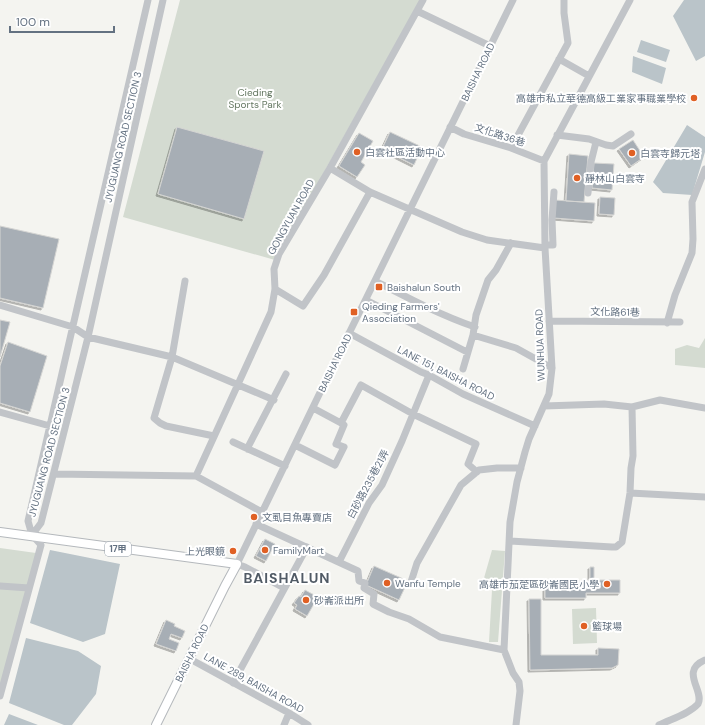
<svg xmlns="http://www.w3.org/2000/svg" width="705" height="725" font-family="'DM Sans','Noto Sans TC',sans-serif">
	<defs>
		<filter id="shadow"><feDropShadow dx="-2" dy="2" stdDeviation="0" flood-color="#0004"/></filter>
	</defs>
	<rect width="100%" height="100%" fill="#f4f4f0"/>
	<path fill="#d4dbd1" d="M 180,0 L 420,0 L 275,260 L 123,217 Z
		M 705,338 L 705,368 L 675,365 L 675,349 L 687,345 L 699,348 Z
		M 0,548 L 36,553 L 0,692 Z
		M 492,550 L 505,551 L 498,642 L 489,642 L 492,590 L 484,578 Z
		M 596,608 L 597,643 L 573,644 L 572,609 Z"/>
	<path fill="#bac4c9" d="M 684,0 L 705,0 L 705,56 L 696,61 L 673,16 Z
		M 641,40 L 670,50 L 666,62 L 637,52 Z
		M 633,56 L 666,68 L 662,84 L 632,72 Z
		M 687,125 L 705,137 L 705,152 L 692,195 L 663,193 L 653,182 Z
		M 50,550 L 120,564 L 105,634 L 83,642 L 30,623 Z
		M 26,638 L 78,651 L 101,666 L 96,694 L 72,725 L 64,725 L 9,703 Z
		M 9,714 L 38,725 L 4,725 Z"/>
	<path fill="#a7aeb5" stroke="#d5d5d3" filter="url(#shadow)" d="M 177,127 L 264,151 L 244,219 L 158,194 Z
		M 390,132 L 422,147 L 414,165 L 382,149 Z
		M 359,133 L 373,141 L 361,162 L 365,165 L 357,177 L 339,166 Z
		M 633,140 L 644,157 L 631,166 L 619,149 Z
		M 569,154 L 588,156 L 584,202 L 566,201 Z
		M 594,163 L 614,164 L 612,190 L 592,188 Z
		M 600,197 L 615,198 L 614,215 L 599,214 Z
		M 555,200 L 595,203 L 594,221 L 554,218 Z
		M 0,226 L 59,239 L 43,308 L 0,298 Z
		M 0,320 L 10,322 L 0,357 Z
		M 8,342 L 47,356 L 30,412 L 0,403 L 0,366 Z
		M 265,539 L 275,544 L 266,561 L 256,556 Z
		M 374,566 L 408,581 L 399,600 L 366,585 Z
		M 590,567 L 594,567 L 594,580 L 620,580 L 620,593 L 586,593 L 586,598 L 545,598 L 545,586 L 560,586 L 560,582 L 590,582 Z
		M 305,590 L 318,597 L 307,616 L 295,609 L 297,605 L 294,603 L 299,596 L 301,597 Z
		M 529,599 L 541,599 L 541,655 L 598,655 L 598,648 L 619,649 L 618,665 L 612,668 L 530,670 Z
		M 166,620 L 175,624 L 174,626 L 185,631 L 182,638 L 171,634 L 169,639 L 179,643 L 176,651 L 156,644 Z"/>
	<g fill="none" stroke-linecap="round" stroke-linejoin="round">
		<defs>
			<path id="major" d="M 0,532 L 237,564 L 225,586 L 156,725"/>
		</defs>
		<use href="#major" stroke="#b4b8bc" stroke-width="10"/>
		<path stroke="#c1c4c8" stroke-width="7" d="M 417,11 L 490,46
			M 559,59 L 589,76
			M 450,127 L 464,134 L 511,148 L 544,161
			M 557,135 L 589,139 L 606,145 L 613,146 L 631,134
			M 511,148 L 568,43 L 564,13 L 564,0
			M 330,168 L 370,192 L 462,232 L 487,240 L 545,248
			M 588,193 L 591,162 L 596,142
			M 545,245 L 553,245 L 552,220 L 554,192
			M 185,281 L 172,357 L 154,418 L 160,423 L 166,426 L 214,436
			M 375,281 C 408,298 440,315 475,327
			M 275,289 L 303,306 L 324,275 L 370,192
			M 366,300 L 467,352
			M 0,305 L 73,327 L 88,337 L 172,357 L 274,400
			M 549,321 L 680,322
			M 667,323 L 675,295 L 692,253 L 693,239 L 692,202 L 705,169
			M 349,333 L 421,372 L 429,375 L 463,394 L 535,426
			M 473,335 L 516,348 L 552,368
			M 463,369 L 473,335 L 476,315 L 488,280 L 496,270 L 511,243
			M 632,407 L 660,400 L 705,408
			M 313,408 L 341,423 L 361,385 L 413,414 L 476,444 L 468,464 L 477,472
			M 0,412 L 50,426
			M 233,442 L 285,466
			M 295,445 L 335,465 L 344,447 L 336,444 L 344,425 L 341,423
			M 247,449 L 286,374
			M 54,474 L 196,476 L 262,512
			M 196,476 L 271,312 L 275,289 L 274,269 L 279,254 L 330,168 L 423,0
			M 630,493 L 705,497
			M 256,524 L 358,571 L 359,581 L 365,583 L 364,588 L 374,594 L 373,604 L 389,612 L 409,619 L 440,637 L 504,650
			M 32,535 L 41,523 L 88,337 L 163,0
			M 510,541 L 612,547 L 616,547 L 622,542 L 630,493 L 631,468 L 633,456 L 632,407 L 604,404 L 544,406
			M 339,562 L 369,503 L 382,485 L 402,441 L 429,375
			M 411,582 L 417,563 L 461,485 L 479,470 L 497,468 L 521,468
			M 0,586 L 29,588
			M 284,588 L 245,567 L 237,564 L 329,374 L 513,0
			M 190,659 L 289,713 L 308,725
			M 233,683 L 307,547
			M 0,696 L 41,545 L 32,535 L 28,521 L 148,0
			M 284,725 L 289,713
			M 516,725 L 520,691 L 519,682 L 513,673 L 504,650 L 510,522 L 517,482 L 525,452 L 529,439 L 549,394 L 552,368 L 545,248 L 544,161 L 630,0
			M 659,725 C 671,719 689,714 698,704 C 705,691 679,671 705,660"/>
		<use href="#major" stroke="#fff" stroke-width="8"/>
	</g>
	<g fill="#e06024" stroke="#fff" stroke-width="1.5">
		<circle cx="694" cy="98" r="4"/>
		<circle cx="357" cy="152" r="4"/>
		<circle cx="632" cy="153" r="4"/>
		<circle cx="577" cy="178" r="4"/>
		<rect x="375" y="283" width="8" height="8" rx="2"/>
		<rect x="350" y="308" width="8" height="8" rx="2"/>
		<circle cx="254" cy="517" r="4"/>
		<circle cx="265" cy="550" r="4"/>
		<circle cx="233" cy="551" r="4"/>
		<circle cx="387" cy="583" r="4"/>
		<circle cx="607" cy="584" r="4"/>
		<circle cx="306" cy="600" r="4"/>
		<circle cx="584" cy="626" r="4"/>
	</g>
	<g text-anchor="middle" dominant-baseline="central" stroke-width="4" stroke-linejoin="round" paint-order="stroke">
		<rect fill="#fff" stroke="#929ca7" stroke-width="1" x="105" y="542" width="26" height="14" rx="3"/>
		<g font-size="9" font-weight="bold" fill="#637181">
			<text x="118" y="549">17甲</text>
		</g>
		<g font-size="10" fill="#637181" stroke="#fff">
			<text transform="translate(478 72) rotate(-64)">BAISHA ROAD</text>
			<text transform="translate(500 135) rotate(18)">文化路36巷</text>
			<text transform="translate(123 137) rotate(-77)">JYUGUANG ROAD SECTION 3</text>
			<text transform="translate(291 217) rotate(-61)">GONGYUAN ROAD</text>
			<text transform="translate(615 312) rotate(1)">文化路61巷</text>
			<text transform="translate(540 345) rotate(-92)">WUNHUA ROAD</text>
			<text transform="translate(335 363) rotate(-64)">BAISHA ROAD</text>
			<text transform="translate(446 373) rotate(27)">LANE 151, BAISHA ROAD</text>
			<text transform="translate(49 452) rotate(-75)">JYUGUANG ROAD SECTION 3</text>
			<text transform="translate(368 484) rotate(-62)">白砂路235巷21弄</text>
			<text transform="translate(192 653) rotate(-64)">BAISHA ROAD</text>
			<text transform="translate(254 683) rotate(29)">LANE 289, BAISHA ROAD</text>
		</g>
		<g font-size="10" fill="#657862" stroke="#fff">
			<text x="255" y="92">Cieding<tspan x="255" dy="12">Sports Park</tspan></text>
		</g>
		<g font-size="10" fill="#637181" stroke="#fff" text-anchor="start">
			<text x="686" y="98" text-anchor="end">高雄市私立華德高級工業家事職業學校</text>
			<text x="365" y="152">白雲社區活動中心</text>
			<text x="640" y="153">白雲寺歸元塔</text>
			<text x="585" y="178">靜林山白雲寺</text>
			<text x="387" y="287">Baishalun South</text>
			<text x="362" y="306">Qieding Farmers'<tspan x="362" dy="12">Association</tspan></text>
			<text x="262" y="517">文虱目魚專賣店</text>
			<text x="273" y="550">FamilyMart</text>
			<text x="225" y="551" text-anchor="end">上光眼鏡</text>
			<text x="395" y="583">Wanfu Temple</text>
			<text x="599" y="584" text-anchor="end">高雄市茄萣區砂崙國民小學</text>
			<text x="314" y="600">砂崙派出所</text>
			<text x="592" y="626">籃球場</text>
		</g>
		<g font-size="14" font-weight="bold" letter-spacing="1" fill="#515b66" stroke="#fff">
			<text x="287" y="578">BAISHALUN</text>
		</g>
	</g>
	<path d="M10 26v6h104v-6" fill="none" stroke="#637181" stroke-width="2"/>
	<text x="16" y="26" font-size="12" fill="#637181" stroke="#ffffff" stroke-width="3" paint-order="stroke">100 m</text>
</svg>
